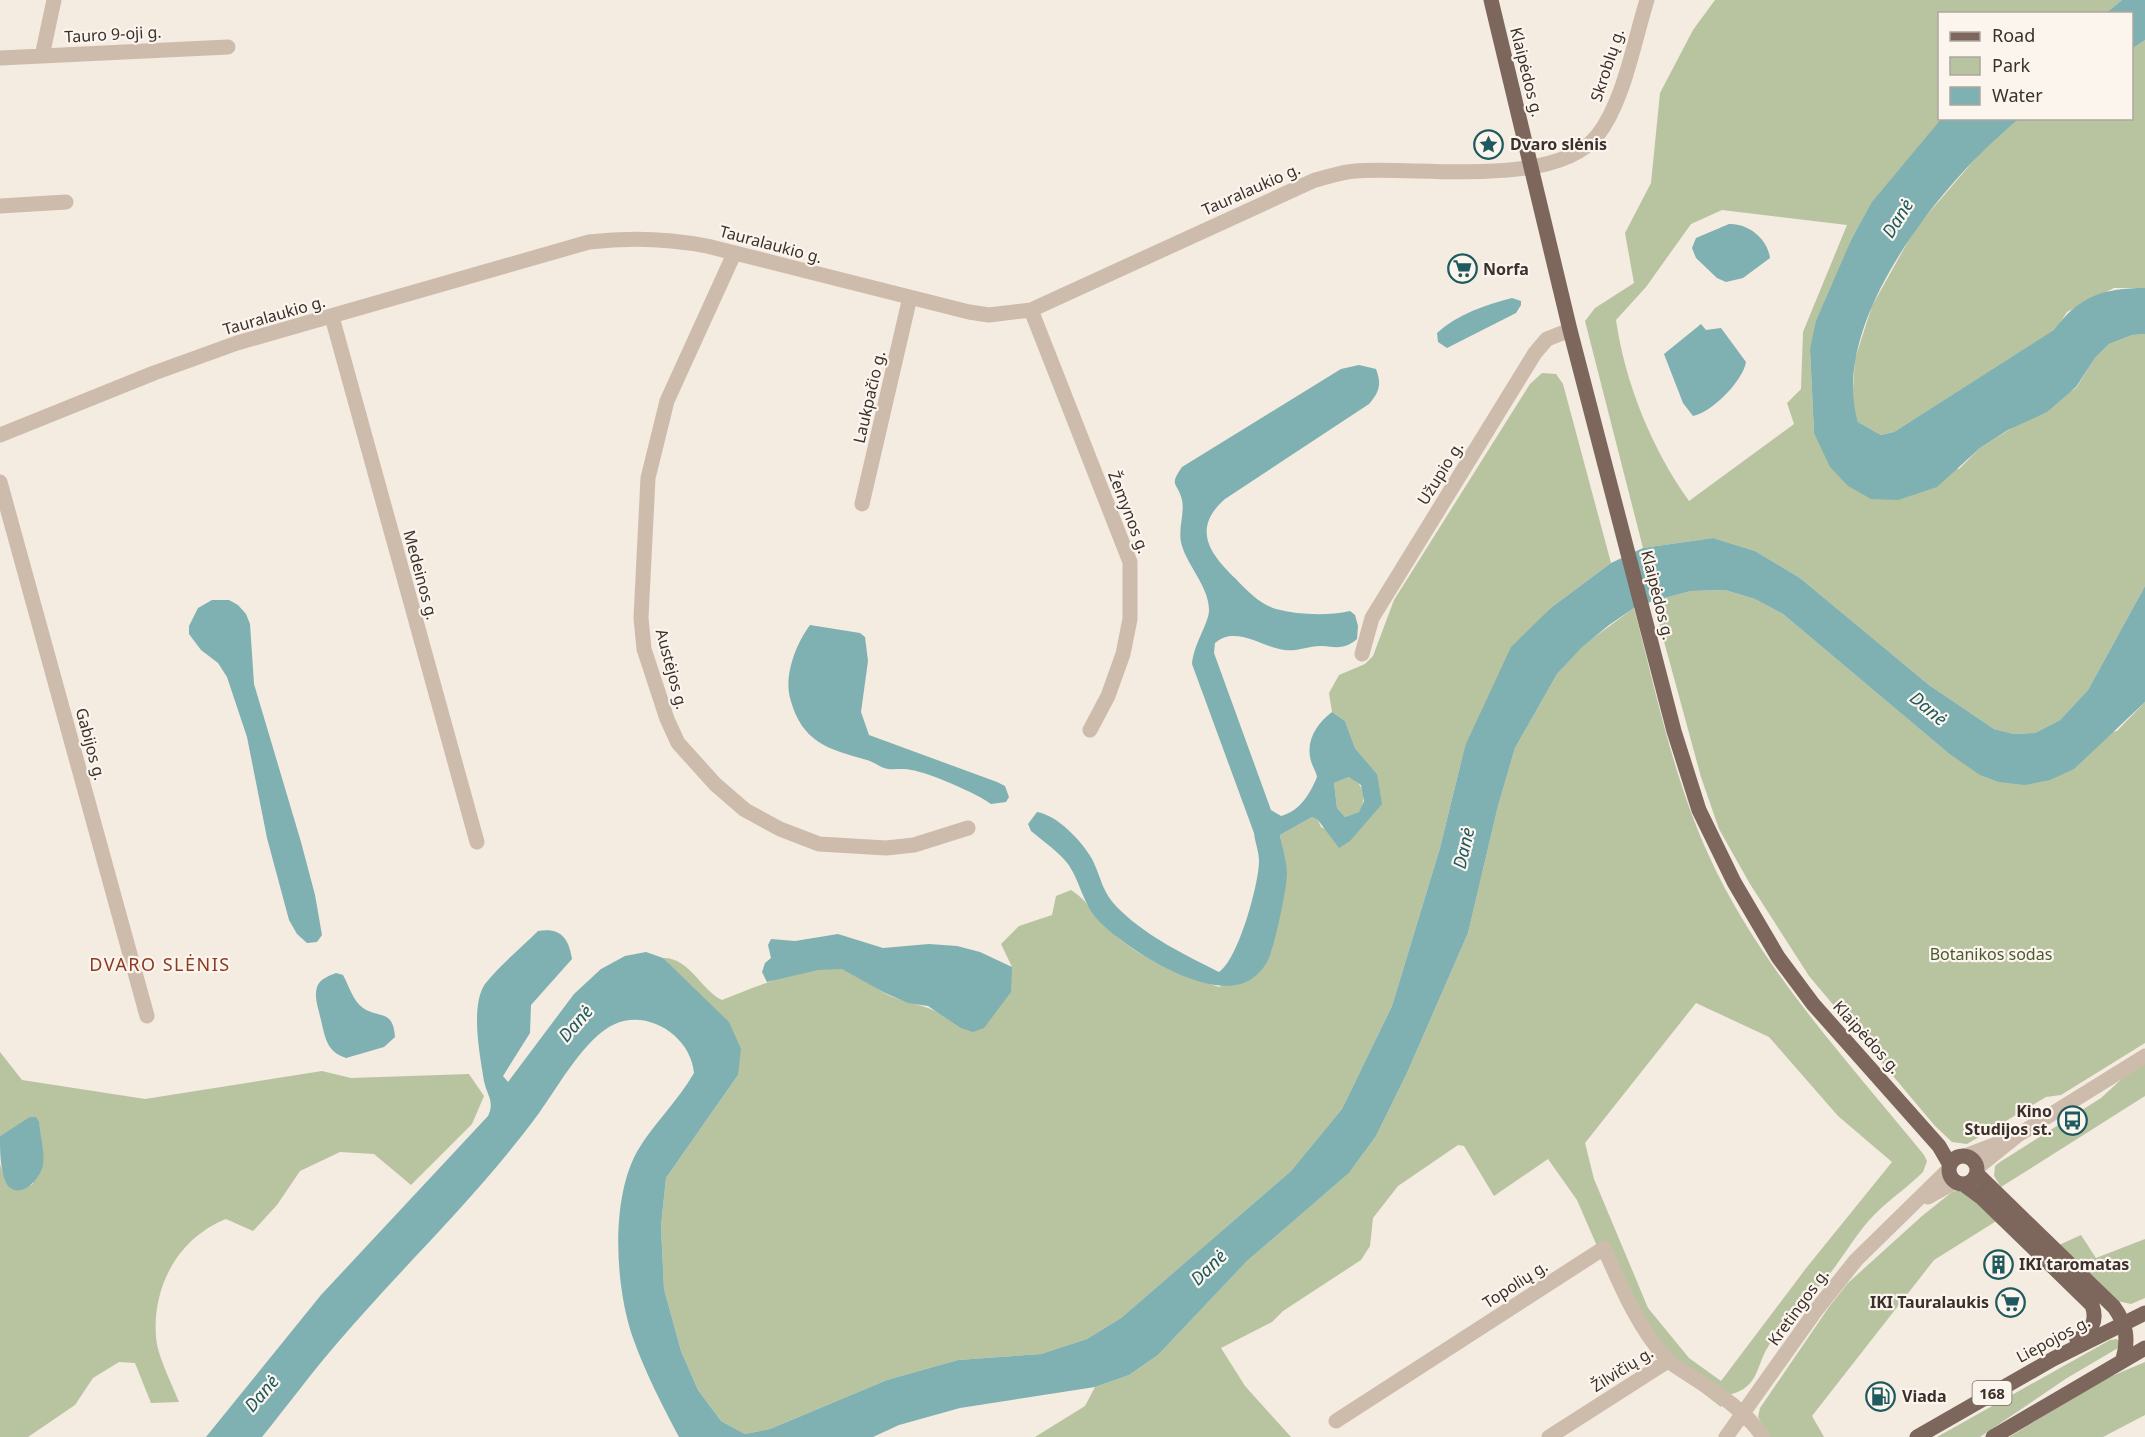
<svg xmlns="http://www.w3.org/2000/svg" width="2145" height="1437" font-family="'Noto Sans',sans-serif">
	<rect width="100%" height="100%" fill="#f4ebe1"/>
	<path fill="#b8c4a0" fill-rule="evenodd" d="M 1715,0 L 2122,0 L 2106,13 L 1940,14 L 1942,119 L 1873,202 L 1852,238 L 1810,349 L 1814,433 L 1959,469 L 1980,448 L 2076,388 L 2095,358 L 2109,344 L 2132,335 L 2145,334 L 2145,586 L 2088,690 L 2060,720 L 2035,733 L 2014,734 L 1994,729 L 1929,685 L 1800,578 L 1755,551 L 1713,538 L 1643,548 L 1585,321 L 1595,308 L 1634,283 L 1625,233 L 1651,183 L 1660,93 L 1693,30 ZM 1722,210 L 1847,225 L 1803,332 L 1801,389 L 1787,403 L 1794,424 L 1689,501 C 1652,449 1625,383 1616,320 L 1646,287 L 1691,224 Z
		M 2145,40 L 2145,288 L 2114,288 L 2067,312 L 2055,330 L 1894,432 L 1881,435 L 1858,422 L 1852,402 L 1855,359 L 1872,306 L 1915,229 L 1987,145 L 2019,119 L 2132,118 L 2132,49 Z
		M 1542,373 L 1556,374 L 1563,384 L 1611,563 L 1552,607 L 1465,746 L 1440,848 L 1392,1006 L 1342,1109 L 1291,1171 L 1121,1318 L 1087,1339 L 1041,1354 L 958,1360 L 887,1380 L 770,1429 L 745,1434 L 721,1421 L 698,1390 L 681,1351 L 664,1289 L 661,1226 L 666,1178 L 738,1075 L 663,958 C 689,957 701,990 722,1000 C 752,988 811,963 842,969 C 858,972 872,986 886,994 C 904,1003 924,1004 942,1014 L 1012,967 L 1001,944 L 1019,926 L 1052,915 L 1056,896 L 1071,890 C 1089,901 1099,922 1116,936 C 1147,963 1181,973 1219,987 L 1268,960 L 1287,875 L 1280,835 L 1312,817 L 1318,820 L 1321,827 L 1350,841 L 1377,774 L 1355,748 L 1345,721 L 1332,712 L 1329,693 L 1339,675 L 1365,664 L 1373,656 L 1394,600 L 1530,384 Z
		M 1725,590 L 1755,599 L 1783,614 L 1947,752 L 2117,731 L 2145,702 L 2145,1043 L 2061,1095 L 2046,1097 L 1967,1144 L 1952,1142 L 1935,1126 L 1809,976 L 1750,884 L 1719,829 L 1701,777 L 1653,601 L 1691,591 Z
		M 1634,608 C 1656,692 1673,777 1709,856 C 1760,968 1848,1061 1924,1155 L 1927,1161 L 1923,1172 C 1908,1187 1890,1199 1875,1214 C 1857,1232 1844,1256 1828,1276 C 1809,1299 1789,1318 1771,1342 C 1755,1364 1761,1388 1728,1395 L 1721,1407 L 1668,1366 L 1623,1306 L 1577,1200 L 1548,1159 L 1494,1196 L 1464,1146 L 1458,1145 L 1398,1186 L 1373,1218 L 1370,1246 L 1361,1260 L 1283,1311 L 1272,1322 L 1221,1348 L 1245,1386 L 1291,1437 L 1035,1437 L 1085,1406 L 1095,1387 L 1129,1375 L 1158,1355 L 1247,1261 L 1349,1173 L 1376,1136 L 1407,1073 L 1468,933 L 1498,806 L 1515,748 L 1557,674 L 1581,647 ZM 1696,1003 L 1769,1037 L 1838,1116 L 1892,1162 L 1807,1267 L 1721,1381 L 1689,1358 L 1648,1308 L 1594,1179 L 1585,1143 Z
		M 1349,777 C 1364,782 1367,800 1359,812 L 1345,817 L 1337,808 L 1334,783 Z
		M 0,1052 L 22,1080 L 145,1099 L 322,1071 L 351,1078 L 469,1074 L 484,1096 L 472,1124 L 411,1185 L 374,1154 L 340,1152 L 300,1171 L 277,1205 L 253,1231 L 226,1219 C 178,1238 152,1287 156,1337 C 157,1355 172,1384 179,1402 L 151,1403 L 135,1363 L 119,1362 L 93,1378 L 75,1405 L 28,1437 L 0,1437 L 0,1164 C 7,1184 10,1197 33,1184 L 30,1118 L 0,1136 Z
		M 2145,1063 L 2145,1096 L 2001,1187 L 1994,1176 L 1995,1166 L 2000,1162 L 2101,1098 L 2126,1075 Z
		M 1959,1190 L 1966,1192 L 1998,1220 L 1934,1260 L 1812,1416 L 1824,1437 L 1770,1437 L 1758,1417 L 1760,1408 L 1829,1307 L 1848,1283 L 1922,1216 L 1952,1192 Z
		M 2081,1235 L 2096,1258 L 2145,1239 L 2145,1298 L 2131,1304 L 2118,1301 L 2059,1245 Z
		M 2117,1339 L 2120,1341 L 2118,1348 L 2067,1378 L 1980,1437 L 1937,1437 L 2110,1340 Z
		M 2145,1362 L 2145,1415 L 2103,1437 L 2009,1437 L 2105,1379 Z"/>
	<path fill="#7fb0b2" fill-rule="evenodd" d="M 2122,0 L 2145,0 L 2145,40 L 2132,49 L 2132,14 L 2106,13 Z
		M 1942,118 L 2019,119 C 1946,177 1827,322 1858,422 L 1881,435 L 1894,432 L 2054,330 C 2079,296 2104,288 2145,288 L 2145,334 L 2132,335 L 2109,344 L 2095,358 L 2076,387 L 2047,412 L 2008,430 L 1980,448 L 1937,487 L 1898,500 L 1871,499 L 1848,486 L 1830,467 L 1814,433 L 1810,349 L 1816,321 L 1852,238 L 1872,202 Z
		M 1729,224 C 1748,223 1768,239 1770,258 L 1743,278 L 1726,282 L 1717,278 L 1696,258 L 1692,248 L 1696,238 Z
		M 1512,298 L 1521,301 L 1521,305 L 1516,313 L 1447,348 L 1438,342 L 1437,333 C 1458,314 1485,305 1512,298 Z
		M 1701,324 L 1706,330 L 1721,328 L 1746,362 C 1743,381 1711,413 1693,416 L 1683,403 L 1664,354 Z
		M 1359,365 L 1376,369 C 1382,385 1379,392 1369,404 L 1225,499 C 1191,529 1210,554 1236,579 C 1247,591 1260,604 1276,609 C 1299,615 1327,616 1350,611 L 1355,615 L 1358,626 L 1357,639 C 1344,650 1336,647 1322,646 C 1310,645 1297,652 1285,650 C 1261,647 1236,625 1215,643 L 1214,653 L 1271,810 L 1281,816 C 1300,811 1310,794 1317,777 C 1316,772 1314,769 1312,764 C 1304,743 1316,724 1332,712 L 1345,721 L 1355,748 L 1377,774 L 1382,804 L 1350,841 L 1339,848 L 1318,820 L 1312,817 L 1280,835 C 1282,847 1287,862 1287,875 C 1286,892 1275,945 1268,960 C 1266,965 1259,974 1254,977 C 1217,1008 1125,949 1098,920 C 1083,904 1080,881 1068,864 C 1059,852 1043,841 1031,831 L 1028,824 L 1037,812 C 1057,815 1082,841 1092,859 C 1103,881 1101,892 1121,911 C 1148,937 1185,955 1219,972 C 1238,960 1259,884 1259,861 C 1259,852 1255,842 1254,833 L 1192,664 C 1194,643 1208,625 1209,611 C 1210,589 1188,566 1182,546 C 1177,530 1185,515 1182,500 C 1178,482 1168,487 1182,467 L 1341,369 ZM 1349,777 L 1361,785 L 1364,801 L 1359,812 L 1345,817 L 1337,808 L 1334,783 Z
		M 1713,538 L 1755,551 L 1800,578 L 1929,685 L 1994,729 L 2014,734 L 2035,733 L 2060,720 L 2088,690 L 2145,586 L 2145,702 L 2074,769 L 2050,780 L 2025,785 L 1999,782 L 1980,775 L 1947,752 L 1783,614 L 1755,599 L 1725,590 L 1691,591 L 1653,601 L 1634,608 L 1609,625 L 1581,648 L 1557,674 L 1515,748 L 1498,806 L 1468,933 L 1407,1073 L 1376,1136 L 1349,1173 L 1247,1261 L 1158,1355 L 1129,1375 L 1095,1387 L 960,1408 L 899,1425 L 873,1437 L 679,1437 C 662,1405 645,1372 633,1338 C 615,1287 610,1198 638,1150 C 654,1123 678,1101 694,1073 C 691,1037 649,1009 615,1024 C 585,1037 558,1087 539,1113 C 479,1195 405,1264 339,1341 C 312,1372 288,1405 262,1437 L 206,1437 L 321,1295 L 488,1116 C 495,1102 487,1095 484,1081 C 480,1056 470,1006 485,984 C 500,965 521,948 538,931 C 560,927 569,938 572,959 L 531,1005 L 530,1033 L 503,1076 L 508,1082 L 574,994 L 601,969 L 625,956 L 646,952 L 663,958 L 729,1022 L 741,1049 L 738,1075 L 666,1178 L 661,1226 L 664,1289 L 681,1351 L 698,1390 L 721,1421 L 745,1434 L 770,1429 L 887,1380 L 958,1360 L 1041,1354 L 1087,1339 L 1121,1318 L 1291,1171 L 1342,1109 L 1392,1006 L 1440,848 L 1465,746 L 1511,647 L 1552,607 L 1611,563 L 1643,548 Z
		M 212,600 L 229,600 L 238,605 L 246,614 L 250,624 L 254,684 L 301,842 L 315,895 L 322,935 L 317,942 L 307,943 L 297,934 L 289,920 L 267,838 L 247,737 L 227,677 L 218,663 L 201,650 L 189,634 L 189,626 L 198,608 Z
		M 810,625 L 860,633 L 865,637 L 868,661 L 861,712 L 869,735 L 997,782 L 1005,786 L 1009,797 L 1006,802 L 991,804 C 978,794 928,772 911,770 C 904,768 896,770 888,769 C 881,768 874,762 867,760 C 828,749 802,743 790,698 C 784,675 796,644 810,625 Z
		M 838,934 L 883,948 L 929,944 L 957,946 L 980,952 L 1012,967 L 1011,992 L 984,1028 L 973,1032 L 961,1028 L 928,1006 L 908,1003 L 885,993 L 842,969 L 818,970 L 767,982 L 762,972 L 765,963 L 771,958 L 768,945 L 771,939 L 795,941 Z
		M 336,973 L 343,975 C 349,986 353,1001 363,1008 C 380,1019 393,1009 395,1037 L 384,1047 L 346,1058 C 325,1051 325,1035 320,1016 C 318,1007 314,997 317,987 C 320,979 328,976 336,973 Z
		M 30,1117 L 36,1117 L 39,1122 C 40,1135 45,1152 43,1165 C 41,1177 23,1199 9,1187 C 0,1176 0,1150 0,1136 Z"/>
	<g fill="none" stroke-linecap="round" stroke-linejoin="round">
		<path stroke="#cdbbac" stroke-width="15" d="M 42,56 L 54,0
			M 0,58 L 228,47
			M 0,206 L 66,202
			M 734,254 L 667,401 L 648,478 L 641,618 L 644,649 L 667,719 L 678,743 L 715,784 L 745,810 L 780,829 L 819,844 L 886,848 L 914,845 L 968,828
			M 1031,310 L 1130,562 L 1130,619 L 1123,654 L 1108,696 L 1090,730
			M 332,317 L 477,842
			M 0,435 L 154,373 L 237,343 L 589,242 C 630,237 666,238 707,246 L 969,312 L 989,315 L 1031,310 L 1315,180 C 1328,177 1341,172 1355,171 C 1416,166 1554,189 1597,136 C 1624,102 1634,41 1647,0
			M 0,482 L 147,1016
			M 862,504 L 910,297
			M 1362,654 L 1372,618 L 1535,353 L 1547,339 L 1570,330
			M 1965,1156 L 1999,1143
			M 1977,1168 L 2018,1135 L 2145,1056
			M 1928,1197 L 1955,1182
			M 1336,1421 L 1604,1248 C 1622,1289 1638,1327 1668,1361
			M 1549,1437 L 1668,1361 C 1699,1383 1742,1404 1763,1437
			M 1726,1437 L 1817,1309 L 1856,1260 L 1949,1169"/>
		<path stroke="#7d675c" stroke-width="15" d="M 1491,0 L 1570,330 L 1674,731 L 1699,810 L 1734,882 L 1778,957 L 1813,1004 L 1939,1146 L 1950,1165
			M1949 1170a14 14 0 1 1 28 0a14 14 0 1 1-28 0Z
			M 1977,1174 L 2114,1307 C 2126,1324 2129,1338 2123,1359
			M 1963,1184 L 1982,1198 L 2092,1305 C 2098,1322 2091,1331 2077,1340
			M 1917,1437 L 2053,1359 L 2145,1313
			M 1993,1437 L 2145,1348"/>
	</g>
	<defs>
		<symbol id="sight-ring" viewBox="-11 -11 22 22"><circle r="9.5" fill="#fbf5ee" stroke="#1f5a5e" stroke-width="1.5"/><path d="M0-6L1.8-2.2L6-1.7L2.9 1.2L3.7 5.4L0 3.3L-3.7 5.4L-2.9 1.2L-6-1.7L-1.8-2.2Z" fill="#1f5a5e"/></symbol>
		<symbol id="supermarket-ring" viewBox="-11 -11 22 22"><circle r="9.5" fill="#fbf5ee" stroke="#1f5a5e" stroke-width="1.5"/><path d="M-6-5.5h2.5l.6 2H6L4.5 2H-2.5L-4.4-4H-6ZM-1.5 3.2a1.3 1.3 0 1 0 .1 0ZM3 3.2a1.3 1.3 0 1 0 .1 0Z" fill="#1f5a5e"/></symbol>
		<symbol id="bus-ring" viewBox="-11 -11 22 22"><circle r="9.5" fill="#fbf5ee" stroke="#1f5a5e" stroke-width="1.5"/><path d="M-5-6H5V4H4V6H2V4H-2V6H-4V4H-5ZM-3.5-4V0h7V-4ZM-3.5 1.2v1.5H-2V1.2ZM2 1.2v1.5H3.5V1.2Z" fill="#1f5a5e"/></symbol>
		<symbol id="building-ring" viewBox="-11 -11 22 22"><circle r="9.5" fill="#fbf5ee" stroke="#1f5a5e" stroke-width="1.5"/><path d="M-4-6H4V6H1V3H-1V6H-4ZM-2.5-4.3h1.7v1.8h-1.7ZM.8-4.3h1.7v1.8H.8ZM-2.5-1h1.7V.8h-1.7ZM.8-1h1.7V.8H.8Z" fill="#1f5a5e"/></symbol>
		<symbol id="fuel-ring" viewBox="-11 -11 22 22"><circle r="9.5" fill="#fbf5ee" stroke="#1f5a5e" stroke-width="1.5"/><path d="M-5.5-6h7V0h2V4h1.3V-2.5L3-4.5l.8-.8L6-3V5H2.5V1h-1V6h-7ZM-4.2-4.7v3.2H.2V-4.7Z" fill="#1f5a5e"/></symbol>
	</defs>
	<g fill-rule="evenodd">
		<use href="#sight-ring" x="1472" y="128" width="33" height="33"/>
		<use href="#supermarket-ring" x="1446" y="252" width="33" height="33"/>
		<use href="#bus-ring" x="2056" y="1104" width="33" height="33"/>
		<use href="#building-ring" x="1982" y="1248" width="33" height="33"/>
		<use href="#supermarket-ring" x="1994" y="1286" width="33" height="33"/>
		<use href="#fuel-ring" x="1864" y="1380" width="33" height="33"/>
	</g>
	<g text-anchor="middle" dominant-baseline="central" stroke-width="4.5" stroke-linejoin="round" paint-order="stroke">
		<rect fill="#fbf5ee" stroke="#756b66" stroke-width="1.5" x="1972.5" y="1381" width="39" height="24" rx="4.5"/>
		<g font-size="15" font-weight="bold" fill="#3b302b">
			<text x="1992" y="1393">168</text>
		</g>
		<g font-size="16" fill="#3b302b" stroke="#fbf5ee">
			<text transform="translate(113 34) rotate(-3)">Tauro 9-oji g.</text>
			<text transform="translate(1607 65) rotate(-72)">Skroblų g.</text>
			<text transform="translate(1527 72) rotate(76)">Klaipėdos g.</text>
			<text transform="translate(1251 189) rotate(-24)">Tauralaukio g.</text>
			<text transform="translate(771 244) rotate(15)">Tauralaukio g.</text>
			<text transform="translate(274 315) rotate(-16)">Tauralaukio g.</text>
			<text transform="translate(869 397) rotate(-77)">Laukpačio g.</text>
			<text transform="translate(1440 473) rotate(-58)">Užupio g.</text>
			<text transform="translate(1129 512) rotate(69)">Žemynos g.</text>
			<text transform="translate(421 575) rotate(75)">Medeinos g.</text>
			<text transform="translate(1658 595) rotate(76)">Klaipėdos g.</text>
			<text transform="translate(672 669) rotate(75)">Austėjos g.</text>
			<text transform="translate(91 744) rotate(75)">Gabijos g.</text>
			<text transform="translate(1867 1037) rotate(48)">Klaipėdos g.</text>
			<text transform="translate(1515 1284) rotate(-33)">Topolių g.</text>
			<text transform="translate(1798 1307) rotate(-54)">Kretingos g.</text>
			<text transform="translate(2053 1339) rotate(-28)">Liepojos g.</text>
			<text transform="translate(1622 1369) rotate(-32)">Žilvičių g.</text>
		</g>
		<g font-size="16" font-weight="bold" fill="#3b302b" stroke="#fbf5ee" text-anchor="start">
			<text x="1510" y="144">Dvaro slėnis</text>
			<text x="1483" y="269">Norfa</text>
			<text x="2052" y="1111" text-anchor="end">Kino<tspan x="2052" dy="18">Studijos st.</tspan></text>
			<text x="2019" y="1264">IKI taromatas</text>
			<text x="1989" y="1302" text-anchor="end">IKI Tauralaukis</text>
			<text x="1902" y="1396">Viada</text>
		</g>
		<g font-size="16" fill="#4a5a2e" stroke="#fbf5ee">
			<text x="1991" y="954">Botanikos sodas</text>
		</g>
		<g font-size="18" font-style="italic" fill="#1f5a5e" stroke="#fbf5ee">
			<text transform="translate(1897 218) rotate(-58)">Danė</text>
			<text transform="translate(1929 708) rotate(40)">Danė</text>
			<text transform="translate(1463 848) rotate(-77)">Danė</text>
			<text transform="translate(575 1023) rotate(-49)">Danė</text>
			<text transform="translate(1208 1267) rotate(-44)">Danė</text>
			<text transform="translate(261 1393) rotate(-49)">Danė</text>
		</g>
		<g font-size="18" letter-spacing="1.5" fill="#8c3b22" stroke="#fbf5ee">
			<text x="160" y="964">DVARO SLĖNIS</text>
		</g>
	</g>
	<rect x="1938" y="12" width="195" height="108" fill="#fbf5ee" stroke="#aea6a0" stroke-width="1.5"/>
	<rect x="1950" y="32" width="30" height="9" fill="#7d675c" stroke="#aea6a0" stroke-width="1.5"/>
	<text x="1992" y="42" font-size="18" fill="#3b302b">Road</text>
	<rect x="1950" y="57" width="30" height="18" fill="#b8c4a0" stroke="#aea6a0" stroke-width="1.5"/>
	<text x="1992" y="72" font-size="18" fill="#3b302b">Park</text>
	<rect x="1950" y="87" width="30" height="18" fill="#7fb0b2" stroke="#aea6a0" stroke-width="1.5"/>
	<text x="1992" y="102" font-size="18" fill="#3b302b">Water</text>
</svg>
